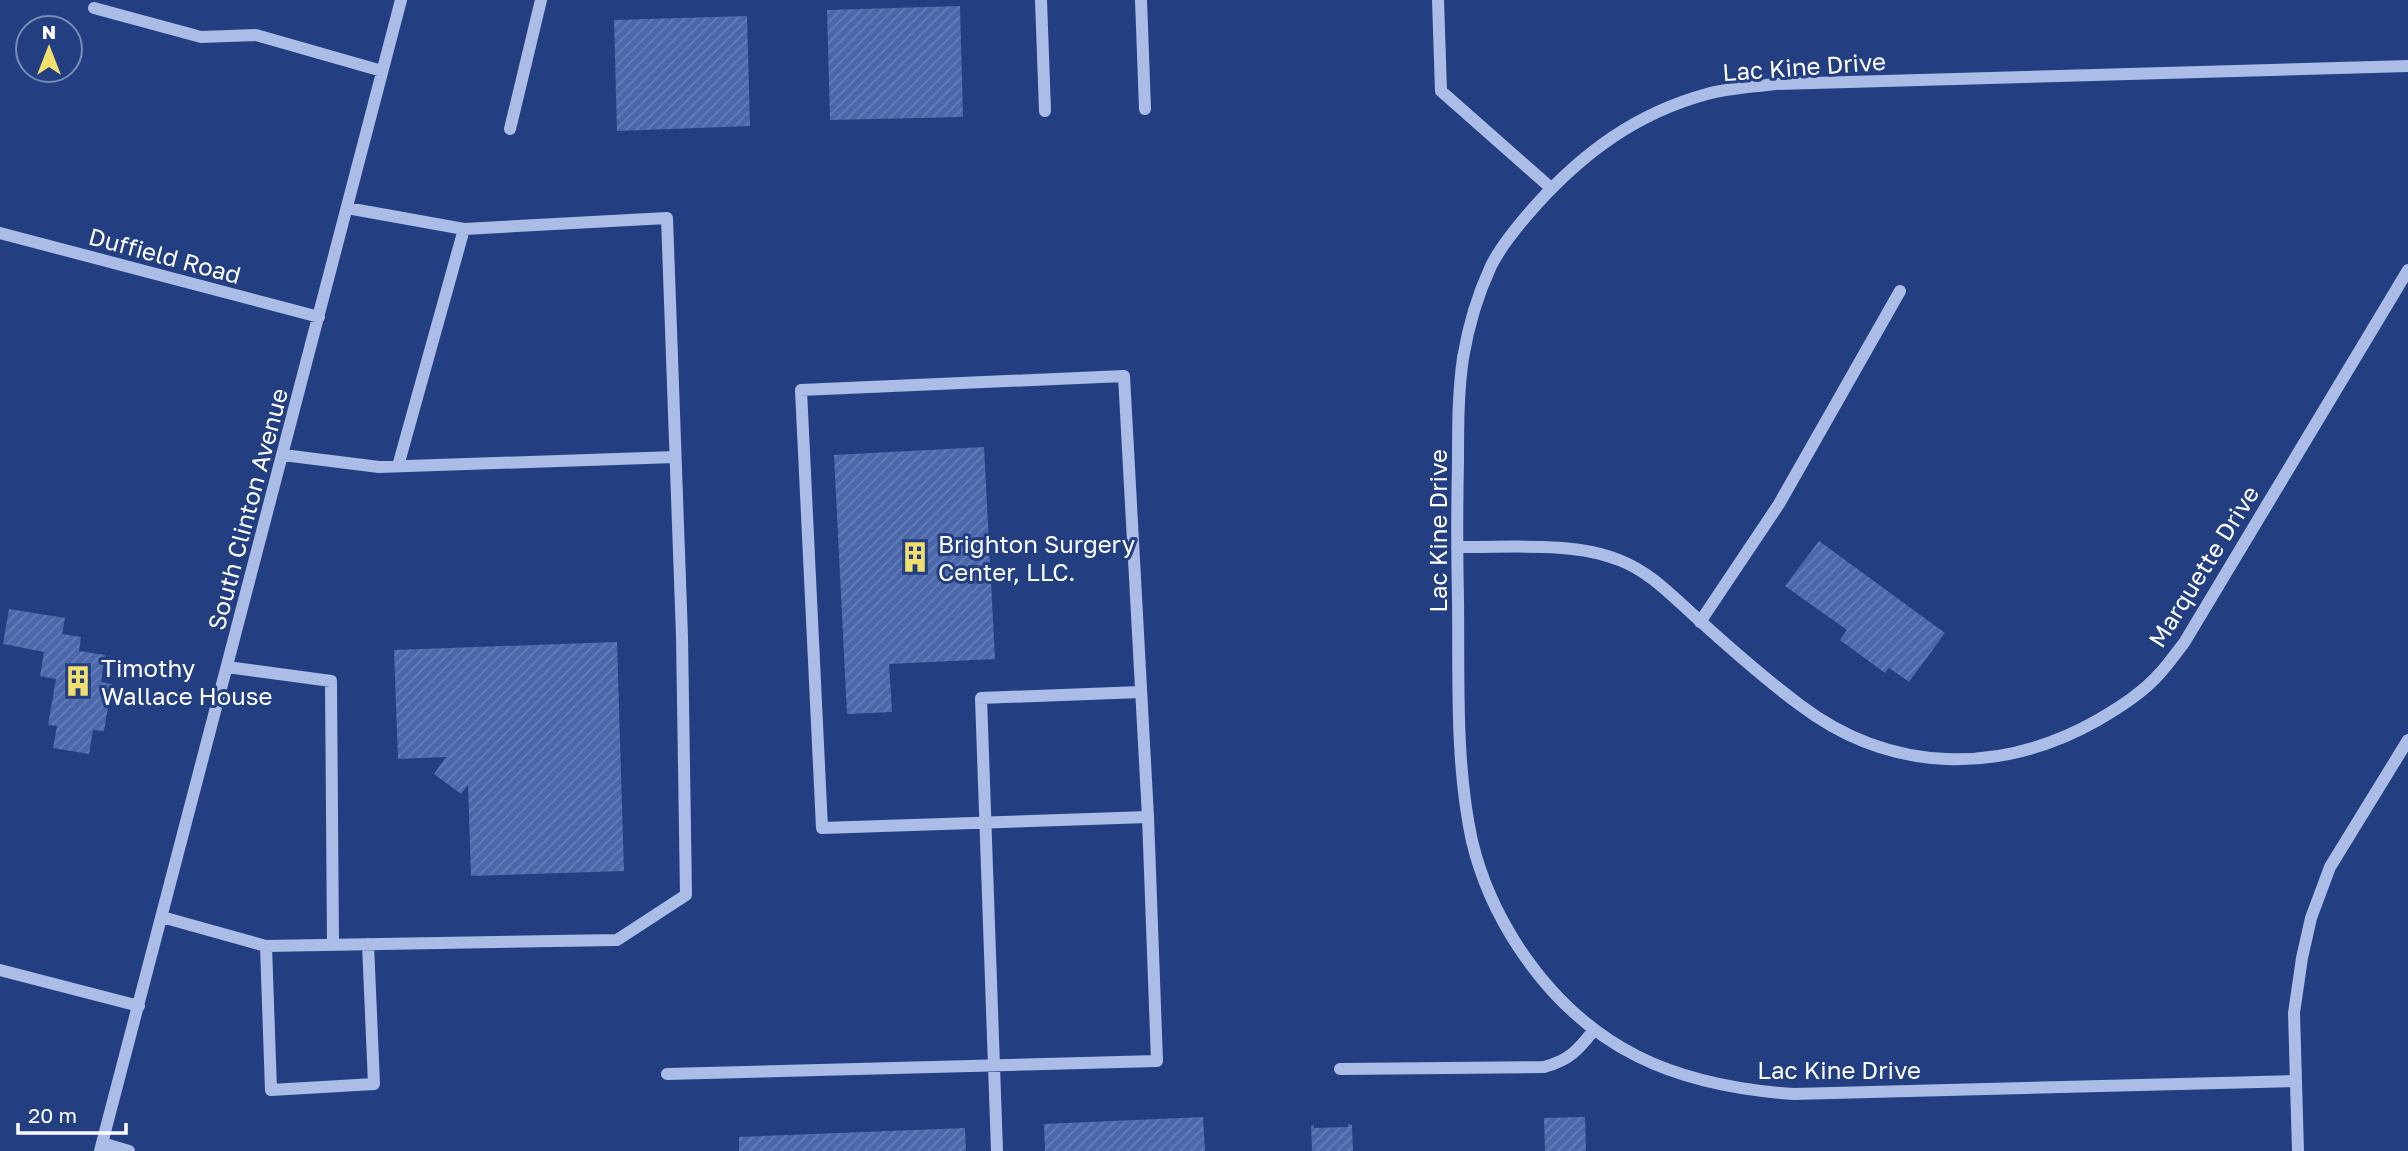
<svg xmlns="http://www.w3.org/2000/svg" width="2408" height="1151" font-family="'Golos Text',sans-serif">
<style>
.building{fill:url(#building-hatch)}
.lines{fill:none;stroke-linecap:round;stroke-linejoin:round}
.minor{stroke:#abbde7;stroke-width:12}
.labels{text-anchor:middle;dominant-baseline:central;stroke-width:6;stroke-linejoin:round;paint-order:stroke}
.street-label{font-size:24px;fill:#fff;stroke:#233f82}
.poi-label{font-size:24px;fill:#fff;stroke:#233f82;text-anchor:start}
</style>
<defs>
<pattern id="building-hatch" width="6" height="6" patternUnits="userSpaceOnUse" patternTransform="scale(1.75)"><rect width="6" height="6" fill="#4c68ab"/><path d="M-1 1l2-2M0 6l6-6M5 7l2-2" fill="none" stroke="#677fb8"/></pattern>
</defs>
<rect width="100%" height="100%" fill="#233f82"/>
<!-- building -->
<path class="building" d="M960,6l3,111 -133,3 -3,-110z
M747,16l3,110 -133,5 -3,-111z
M984,447l11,212 -106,5 3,48 -45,2 -13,-259z
M1819,541l126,92 -36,49 -20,-14 -4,5 -45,-33 7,-10 -62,-44z
M9,609l56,9 -3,16 19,3 -2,14 26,4 -4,27 11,2 -8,47 -11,-1 -4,24 -36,-6 4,-22 -9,-1 8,-46 -16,-3 4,-24 -41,-8z
M617,642l7,229 -153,5 -3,-91 -7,9 -27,-20 12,-17 -48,2 -4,-109z
M1203,1117l2,34h-160l-1,-27z
M1581,1117h4l1,34h-41l-1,-33z
M1348,1124l4,1 1,26h-41l-1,-25 3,-1v3l34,-1z
M965,1128l1,23h-227v-14z"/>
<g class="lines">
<!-- minor -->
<path class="minor" d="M1041,0l4,111
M1141,0l4,109
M1438,0l3,91 110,97
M94,8l107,29 55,-2 126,36
M510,129l31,-129
M0,233l319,84
M1124,376l24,441 -326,11 -21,-438z
M283,455l96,12 296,-10
M398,466l66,-237
M1457,547c49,1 116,-6 162,13 32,12 55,38 80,60 32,29 66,59 101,85 91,69 201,70 298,15 22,-13 46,-28 63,-48 8,-9 15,-19 23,-29l224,-373
M1700,622l79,-118 121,-213
M227,667l104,14 2,264
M162,917l104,29 351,-6 69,-45 -4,-259 -15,-418 -203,11 -117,-21
M266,946l5,144 103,-6 -6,-140
M0,970l139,36
M1340,1069l204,-2c26,-7 34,-17 50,-37
M667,1074l490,-13 -9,-244
M2295,1081l-501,13c-119,-8 -207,-44 -275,-146 -21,-32 -38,-69 -47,-107 -17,-78 -13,-162 -14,-241 -1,-46 -1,-92 0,-138 0,-35 0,-69 5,-104 5,-30 15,-64 28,-92 11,-22 29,-43 45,-61 48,-53 101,-92 171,-111 22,-6 46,-7 68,-10l633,-18
M102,1143l27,8
M100,1151l301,-1151
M997,1151l-16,-453 160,-6
M2298,1151l-4,-138 8,-55 9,-40 19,-51 78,-127"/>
</g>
<!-- icons -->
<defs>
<symbol id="building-bare" viewBox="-9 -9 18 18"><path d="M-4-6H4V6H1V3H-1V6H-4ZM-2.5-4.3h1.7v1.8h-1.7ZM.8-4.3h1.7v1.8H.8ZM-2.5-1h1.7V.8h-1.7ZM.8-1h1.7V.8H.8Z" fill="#f2e06e" stroke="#233f82" stroke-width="2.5" paint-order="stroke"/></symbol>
</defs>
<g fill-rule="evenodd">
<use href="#building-bare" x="893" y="535" width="44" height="44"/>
<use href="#building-bare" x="56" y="659" width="44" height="44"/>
</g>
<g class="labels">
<!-- street labels -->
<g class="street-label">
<text transform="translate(1804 66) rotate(-4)">Lac Kine Drive</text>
<text transform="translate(165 255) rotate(15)">Duffield Road</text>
<text transform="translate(247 509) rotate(-75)">South Clinton Avenue</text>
<text transform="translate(1437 531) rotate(-90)">Lac Kine Drive</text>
<text transform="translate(2203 566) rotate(-58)">Marquette Drive</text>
<text x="1839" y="1069">Lac Kine Drive</text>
</g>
<!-- poi labels -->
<g class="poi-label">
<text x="938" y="543">Brighton Surgery<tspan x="938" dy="28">Center, LLC.</tspan></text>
<text x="101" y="667">Timothy<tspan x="101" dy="28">Wallace House</tspan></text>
</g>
</g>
<!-- north arrow -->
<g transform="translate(49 49)"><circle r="33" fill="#233f82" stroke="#7b8cb4" stroke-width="2"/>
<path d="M0-5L12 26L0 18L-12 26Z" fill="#f2e06e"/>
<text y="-10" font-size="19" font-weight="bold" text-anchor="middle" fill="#ffffff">N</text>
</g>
<!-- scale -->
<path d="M18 1123v10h108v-10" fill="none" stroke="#ffffff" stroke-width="3.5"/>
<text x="28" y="1123" font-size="21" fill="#ffffff" stroke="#233f82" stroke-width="5" paint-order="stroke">20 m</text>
</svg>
